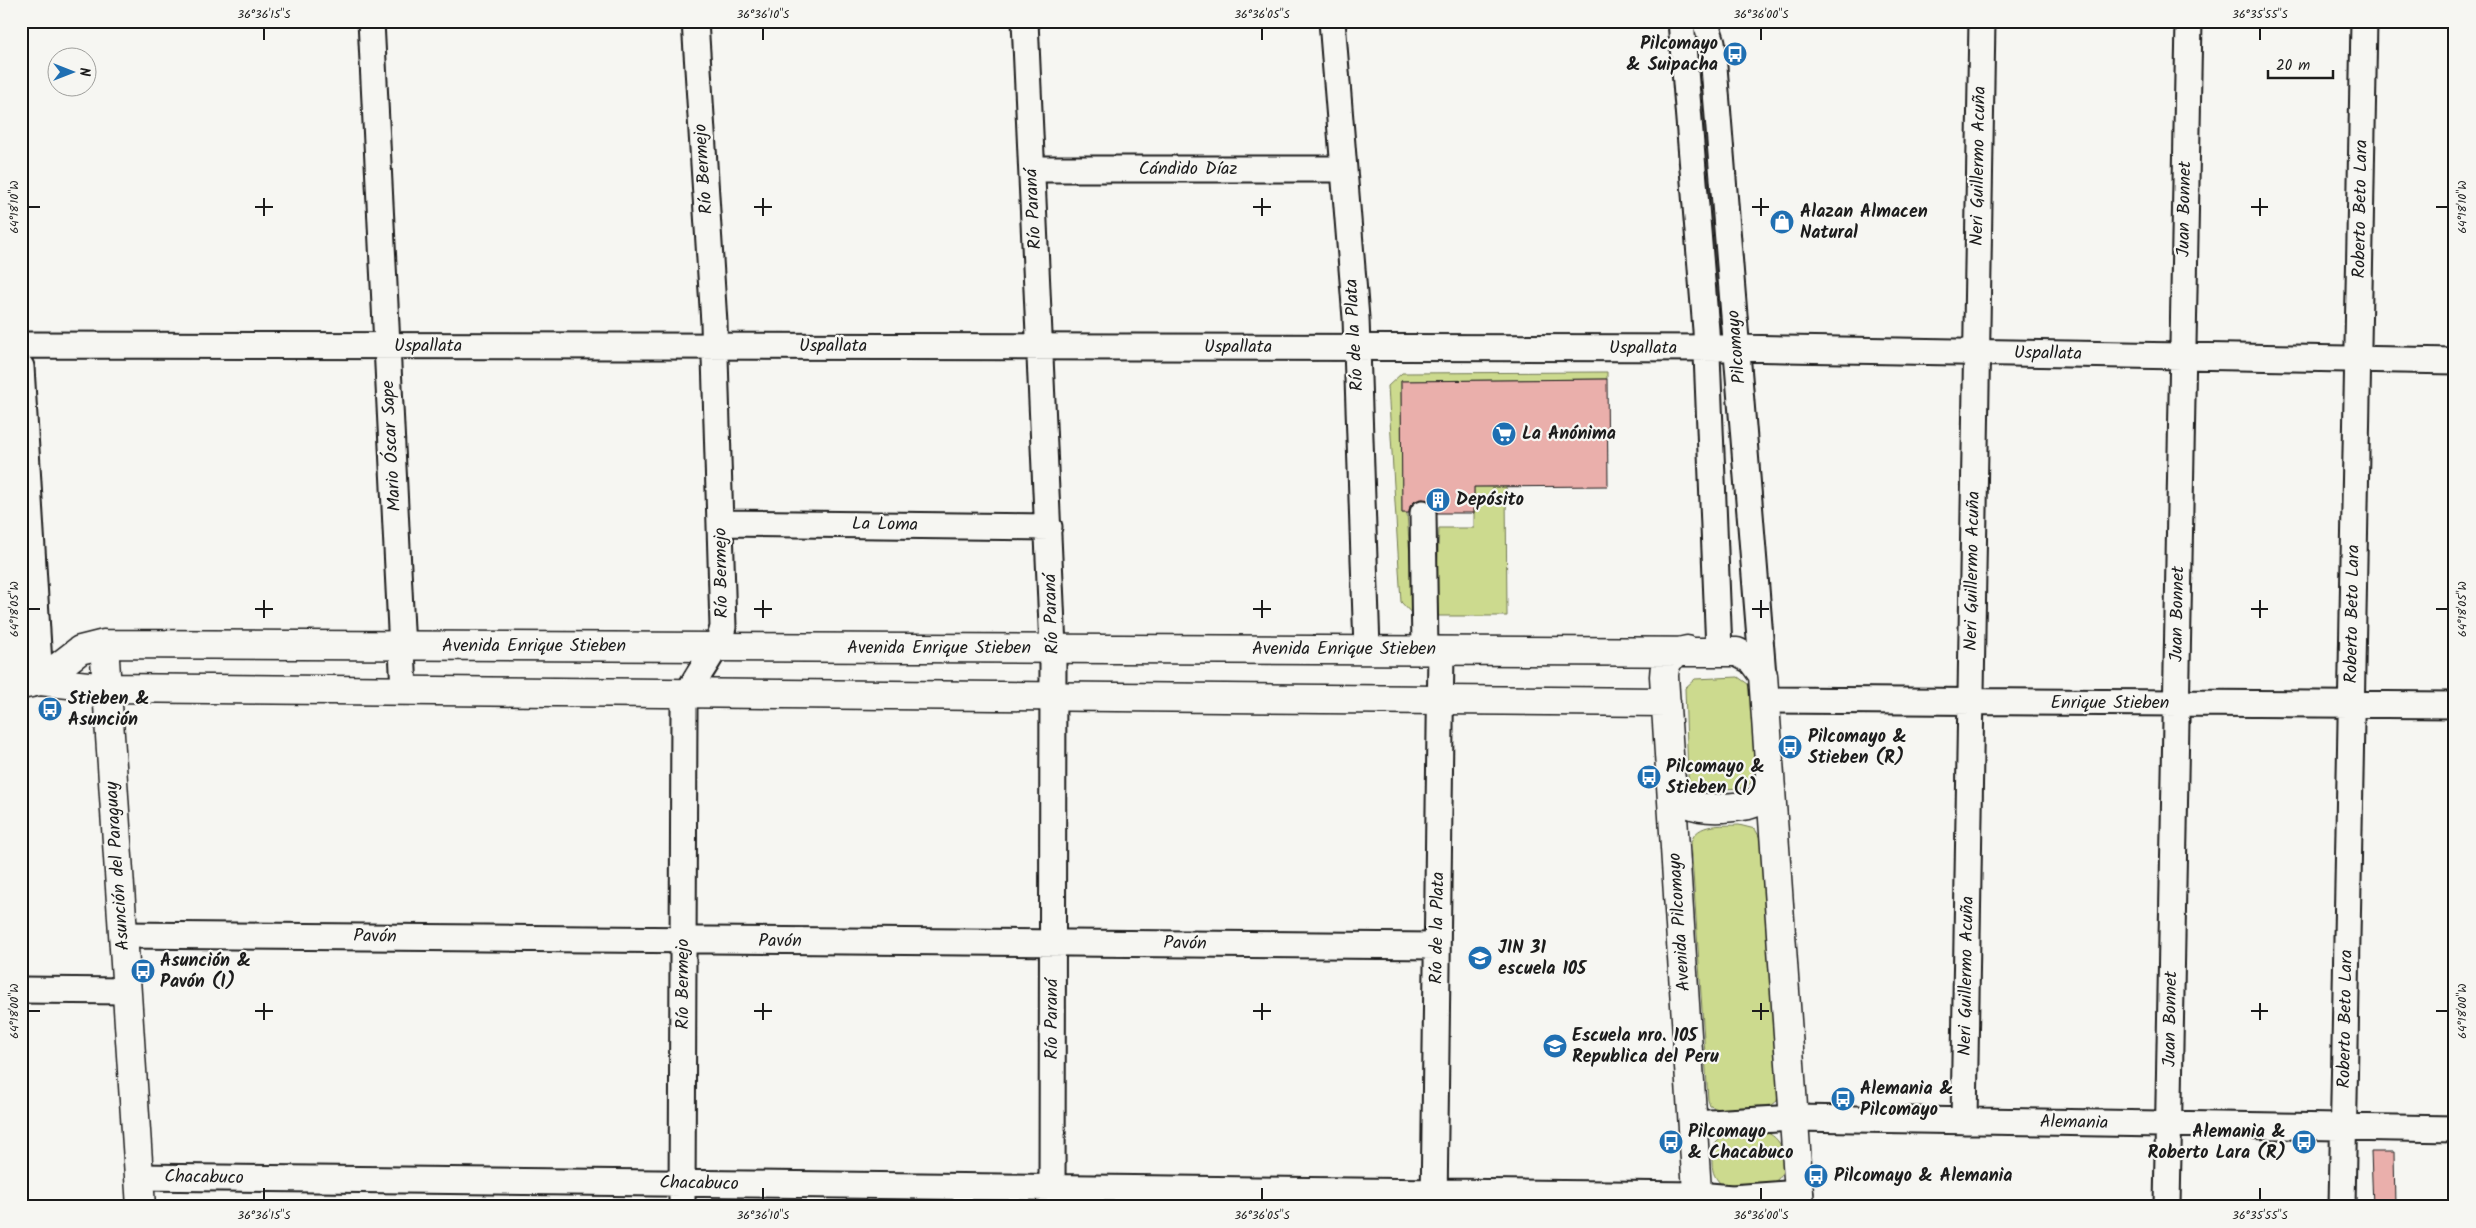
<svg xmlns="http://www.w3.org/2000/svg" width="2476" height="1228" font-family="Kalam,sans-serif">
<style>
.green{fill:#ccda8e;stroke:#747b55}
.building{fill:#eaafab;stroke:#1c1c1c}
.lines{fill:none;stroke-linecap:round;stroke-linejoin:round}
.minor-casing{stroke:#1c1c1c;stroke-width:29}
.major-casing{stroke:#1c1c1c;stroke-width:31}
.minor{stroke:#f6f6f2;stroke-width:25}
.major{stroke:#f6f6f2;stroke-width:28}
.ticks{fill:none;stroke:#1c1c1c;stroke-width:2}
.labels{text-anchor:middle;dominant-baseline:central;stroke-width:4.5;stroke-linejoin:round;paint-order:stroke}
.poi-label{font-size:18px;font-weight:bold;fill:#1c1c1c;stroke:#f6f6f2;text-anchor:start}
.street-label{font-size:18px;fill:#1c1c1c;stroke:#f6f6f2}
.neatline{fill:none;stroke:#1c1c1c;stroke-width:2}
.ticks-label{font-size:12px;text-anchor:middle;fill:#1c1c1c}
</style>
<rect width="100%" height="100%" fill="#f6f6f2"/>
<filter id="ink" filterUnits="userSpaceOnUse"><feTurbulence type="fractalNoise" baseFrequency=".02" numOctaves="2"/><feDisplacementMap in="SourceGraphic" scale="10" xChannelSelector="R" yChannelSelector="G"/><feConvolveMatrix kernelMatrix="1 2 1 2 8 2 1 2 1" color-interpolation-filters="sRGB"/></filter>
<g filter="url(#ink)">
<!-- green -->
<path class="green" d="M1607,372v7l-206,2 1,132h5l7,103 -13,-14 -13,-216 14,-13z
M1474,487h32l1,129h-72l4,-88h35z
M1738,677l10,7 2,8 5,80 -1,8 -9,8 -48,2 -7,-6 -2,-8 -3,-88 10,-9z
M1739,825l16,4 5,9 18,257 -1,6 -5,4 -53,4 -9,-3 -2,-6 -17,-258c6,-20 31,-16 48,-17z
M1763,1132c19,2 29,32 15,47 -8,8 -46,9 -57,5 -8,-8 -9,-14 -9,-25 -2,-29 30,-25 51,-27z"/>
<!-- building -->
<path class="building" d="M1607,379l1,107 -134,1v26h-37l-2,-8 -12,-6 -8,2 -5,5 -1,7h-7l-1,-132z
M2371,1152h23l1,55h-22z"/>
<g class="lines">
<defs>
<path id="minor" d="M371,21l33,669
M1025,21l28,627 -1,559
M1332,21l24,297 11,331
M1681,21l25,309 13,320
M1705,21l7,21 51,633
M1032,169h311
M21,345l1716,3 718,13
M21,367l19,314
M1423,513l2,136
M721,523l328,4
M1765,700l690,5
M123,935l1314,11
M21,990l106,1
M1964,1121l18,-1100
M1693,1124l101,-6 661,11
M139,1177l1559,18 34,3 68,-5
M682,1207l2,-500c6,-29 33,-51 39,-80l-9,-304 -19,-302
M1434,1207l7,-557
M2167,1207l22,-1186
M2342,1207l22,-1186"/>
<path id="major" d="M104,644l37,563
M1687,650c-14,2 -23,11 -23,26l34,531
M40,681l40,-31 24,-6 1633,8 15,8 11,15 37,532
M21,685l19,-4 67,7 1559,14
M1671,778c6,28 27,31 51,30 27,-2 46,-2 48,-34"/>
</defs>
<!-- minor casing -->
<use href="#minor" class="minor-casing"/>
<!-- major casing -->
<use href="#major" class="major-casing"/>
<!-- minor -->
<use href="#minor" class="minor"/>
<!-- major -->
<use href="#major" class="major"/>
</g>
</g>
<!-- ticks -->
<path class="ticks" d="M264,28v12M763,28v12M1262,28v12M1761,28v12M2260,28v12M264,198v18M763,198v18M1262,198v18M1761,198v18M2260,198v18M28,207h12M255,207h18M754,207h18M1253,207h18M1752,207h17M2251,207h17M2436,207h12M264,600v18M763,600v18M1262,600v18M1761,600v18M2260,600v18M28,609h12M255,609h18M754,609h18M1253,609h18M1752,609h17M2251,609h17M2436,609h12M264,1003v17M763,1003v17M1262,1003v17M1761,1003v17M2260,1003v17M28,1011h12M255,1011h18M754,1011h18M1253,1011h18M1752,1011h17M2251,1011h17M2436,1011h12M264,1188v12M763,1188v12M1262,1188v12M1761,1188v12M2260,1188v12"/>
<!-- icons -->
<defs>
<symbol id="bus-disc" viewBox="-11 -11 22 22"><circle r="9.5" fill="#1f6fb2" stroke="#f6f6f2"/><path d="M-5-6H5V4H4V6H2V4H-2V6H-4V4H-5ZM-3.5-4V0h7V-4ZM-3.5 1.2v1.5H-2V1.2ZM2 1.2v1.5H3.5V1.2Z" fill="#fff"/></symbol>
<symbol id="shop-disc" viewBox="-11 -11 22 22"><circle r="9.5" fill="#1f6fb2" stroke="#f6f6f2"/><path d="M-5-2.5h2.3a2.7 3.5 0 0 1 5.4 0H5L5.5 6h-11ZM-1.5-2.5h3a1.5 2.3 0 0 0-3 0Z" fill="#fff"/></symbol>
<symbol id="supermarket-disc" viewBox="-11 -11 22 22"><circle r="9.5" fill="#1f6fb2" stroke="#f6f6f2"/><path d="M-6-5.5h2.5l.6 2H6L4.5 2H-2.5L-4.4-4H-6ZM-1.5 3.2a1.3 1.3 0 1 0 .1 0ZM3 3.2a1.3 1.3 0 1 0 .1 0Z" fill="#fff"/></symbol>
<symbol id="building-disc" viewBox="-11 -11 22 22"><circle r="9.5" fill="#1f6fb2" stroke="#f6f6f2"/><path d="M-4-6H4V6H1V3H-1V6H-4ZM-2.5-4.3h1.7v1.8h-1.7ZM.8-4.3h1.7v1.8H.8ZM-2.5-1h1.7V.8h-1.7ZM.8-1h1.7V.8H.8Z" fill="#fff"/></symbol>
<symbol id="school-disc" viewBox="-11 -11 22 22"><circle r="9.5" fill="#1f6fb2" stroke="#f6f6f2"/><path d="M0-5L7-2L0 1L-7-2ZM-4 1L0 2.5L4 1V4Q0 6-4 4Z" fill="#fff"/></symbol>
</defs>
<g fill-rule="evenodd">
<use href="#bus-disc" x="1721" y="40" width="28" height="28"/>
<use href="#shop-disc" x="1768" y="208" width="28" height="28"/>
<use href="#supermarket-disc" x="1490" y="420" width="28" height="28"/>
<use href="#building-disc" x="1424" y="486" width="28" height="28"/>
<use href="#bus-disc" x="36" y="695" width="28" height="28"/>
<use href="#bus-disc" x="1776" y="733" width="28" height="28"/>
<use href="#bus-disc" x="1635" y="763" width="28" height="28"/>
<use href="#school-disc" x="1466" y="944" width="28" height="28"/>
<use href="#bus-disc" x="129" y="957" width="28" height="28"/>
<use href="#school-disc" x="1541" y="1032" width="28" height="28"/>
<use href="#bus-disc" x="1829" y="1085" width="28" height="28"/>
<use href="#bus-disc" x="1657" y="1128" width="28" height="28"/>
<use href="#bus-disc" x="2290" y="1128" width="28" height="28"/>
<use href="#bus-disc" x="1802" y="1162" width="28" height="28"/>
</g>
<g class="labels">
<!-- poi labels -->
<g class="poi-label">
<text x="1718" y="44" text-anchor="end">Pilcomayo<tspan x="1718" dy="21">&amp; Suipacha</tspan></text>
<text x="1800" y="212">Alazan Almacen<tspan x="1800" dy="21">Natural</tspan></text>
<text x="1522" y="434">La Anónima</text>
<text x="1456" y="500">Depósito</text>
<text x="68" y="699">Stieben &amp;<tspan x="68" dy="21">Asunción</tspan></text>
<text x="1808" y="737">Pilcomayo &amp;<tspan x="1808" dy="21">Stieben (R)</tspan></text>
<text x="1666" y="767">Pilcomayo &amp;<tspan x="1666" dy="21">Stieben (I)</tspan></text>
<text x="1498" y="948">JIN 31<tspan x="1498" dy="21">escuela 105</tspan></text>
<text x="160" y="961">Asunción &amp;<tspan x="160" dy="21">Pavón (I)</tspan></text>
<text x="1572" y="1036">Escuela nro. 105<tspan x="1572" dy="21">Republica del Peru</tspan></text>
<text x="1860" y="1089">Alemania &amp;<tspan x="1860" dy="21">Pilcomayo</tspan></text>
<text x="1688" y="1132">Pilcomayo<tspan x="1688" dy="21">&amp; Chacabuco</tspan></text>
<text x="2286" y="1132" text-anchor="end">Alemania &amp;<tspan x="2286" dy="21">Roberto Lara (R)</tspan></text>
<text x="1834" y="1176">Pilcomayo &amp; Alemania</text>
</g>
<!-- street labels -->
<g class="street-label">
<text transform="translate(1979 166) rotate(-89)">Neri Guillermo Acuña</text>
<text transform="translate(704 169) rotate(-94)">Río Bermejo</text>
<text x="1188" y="169">Cándido Díaz</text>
<text transform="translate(1034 209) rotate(-93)">Río Paraná</text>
<text transform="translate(2185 209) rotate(-89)">Juan Bonnet</text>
<text transform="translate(2361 209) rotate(-89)">Roberto Beto Lara</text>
<text transform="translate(1355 335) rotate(-93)">Río de la Plata</text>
<text x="428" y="346">Uspallata</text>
<text x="833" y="346">Uspallata</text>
<text x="1238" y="347">Uspallata</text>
<text transform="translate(1737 347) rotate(-95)">Pilcomayo</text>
<text x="1643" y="348">Uspallata</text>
<text transform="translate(2048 354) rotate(1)">Uspallata</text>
<text transform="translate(392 446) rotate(-93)">Mario Óscar Sape</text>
<text transform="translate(885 525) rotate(1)">La Loma</text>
<text transform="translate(1973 571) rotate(-89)">Neri Guillermo Acuña</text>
<text transform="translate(722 573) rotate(-91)">Río Bermejo</text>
<text transform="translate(1052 614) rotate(-92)">Río Paraná</text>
<text transform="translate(2178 614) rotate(-89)">Juan Bonnet</text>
<text transform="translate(2353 614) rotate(-89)">Roberto Beto Lara</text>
<text x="534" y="646">Avenida Enrique Stieben</text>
<text x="939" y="648">Avenida Enrique Stieben</text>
<text x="1344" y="649">Avenida Enrique Stieben</text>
<text x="2110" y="703">Enrique Stieben</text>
<text transform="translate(118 866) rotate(-94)">Asunción del Paraguay</text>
<text transform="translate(1680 922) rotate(-94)">Avenida Pilcomayo</text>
<text transform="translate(1438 928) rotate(-89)">Río de la Plata</text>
<text transform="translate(375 937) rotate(1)">Pavón</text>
<text x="780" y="941">Pavón</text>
<text transform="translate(1185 944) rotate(1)">Pavón</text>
<text transform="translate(1967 976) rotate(-89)">Neri Guillermo Acuña</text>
<text transform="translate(683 984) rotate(-90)">Río Bermejo</text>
<text transform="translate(1052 1019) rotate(-90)">Río Paraná</text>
<text transform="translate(2171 1019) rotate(-89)">Juan Bonnet</text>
<text transform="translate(2346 1019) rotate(-89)">Roberto Beto Lara</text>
<text transform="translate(2074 1123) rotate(1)">Alemania</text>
<text transform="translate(204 1178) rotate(1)">Chacabuco</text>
<text transform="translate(699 1184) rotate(1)">Chacabuco</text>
</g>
</g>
<!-- margin -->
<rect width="2476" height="1228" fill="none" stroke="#f6f6f2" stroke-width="55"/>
<!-- north arrow -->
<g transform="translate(72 72) rotate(90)"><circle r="24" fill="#f6f6f2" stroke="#9f9f9c"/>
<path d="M0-4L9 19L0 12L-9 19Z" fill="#1f6fb2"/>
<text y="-8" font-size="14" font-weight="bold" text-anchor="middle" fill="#1c1c1c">N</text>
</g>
<!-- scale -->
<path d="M2268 70v8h65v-8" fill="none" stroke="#1c1c1c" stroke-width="2.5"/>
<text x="2276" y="70" font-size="15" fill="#1c1c1c" stroke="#f6f6f2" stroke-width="4" paint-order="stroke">20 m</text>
<rect x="28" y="28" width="2420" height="1172" class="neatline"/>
<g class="ticks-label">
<text x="264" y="18">36°36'15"S</text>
<text x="763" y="18">36°36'10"S</text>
<text x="1262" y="18">36°36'05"S</text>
<text x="1761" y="18">36°36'00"S</text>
<text x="2260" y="18">36°35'55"S</text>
<text transform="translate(2462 207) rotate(-90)" y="4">64°18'10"W</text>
<text transform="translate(14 207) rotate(-90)" y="4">64°18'10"W</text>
<text transform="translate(2462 609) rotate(-90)" y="4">64°18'05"W</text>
<text transform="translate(14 609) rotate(-90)" y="4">64°18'05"W</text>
<text transform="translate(14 1011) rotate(-90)" y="4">64°18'00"W</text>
<text transform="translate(2462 1011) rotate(-90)" y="4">64°18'00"W</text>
<text x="264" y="1219">36°36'15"S</text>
<text x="763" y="1219">36°36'10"S</text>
<text x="1262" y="1219">36°36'05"S</text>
<text x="1761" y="1219">36°36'00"S</text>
<text x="2260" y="1219">36°35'55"S</text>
</g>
</svg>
